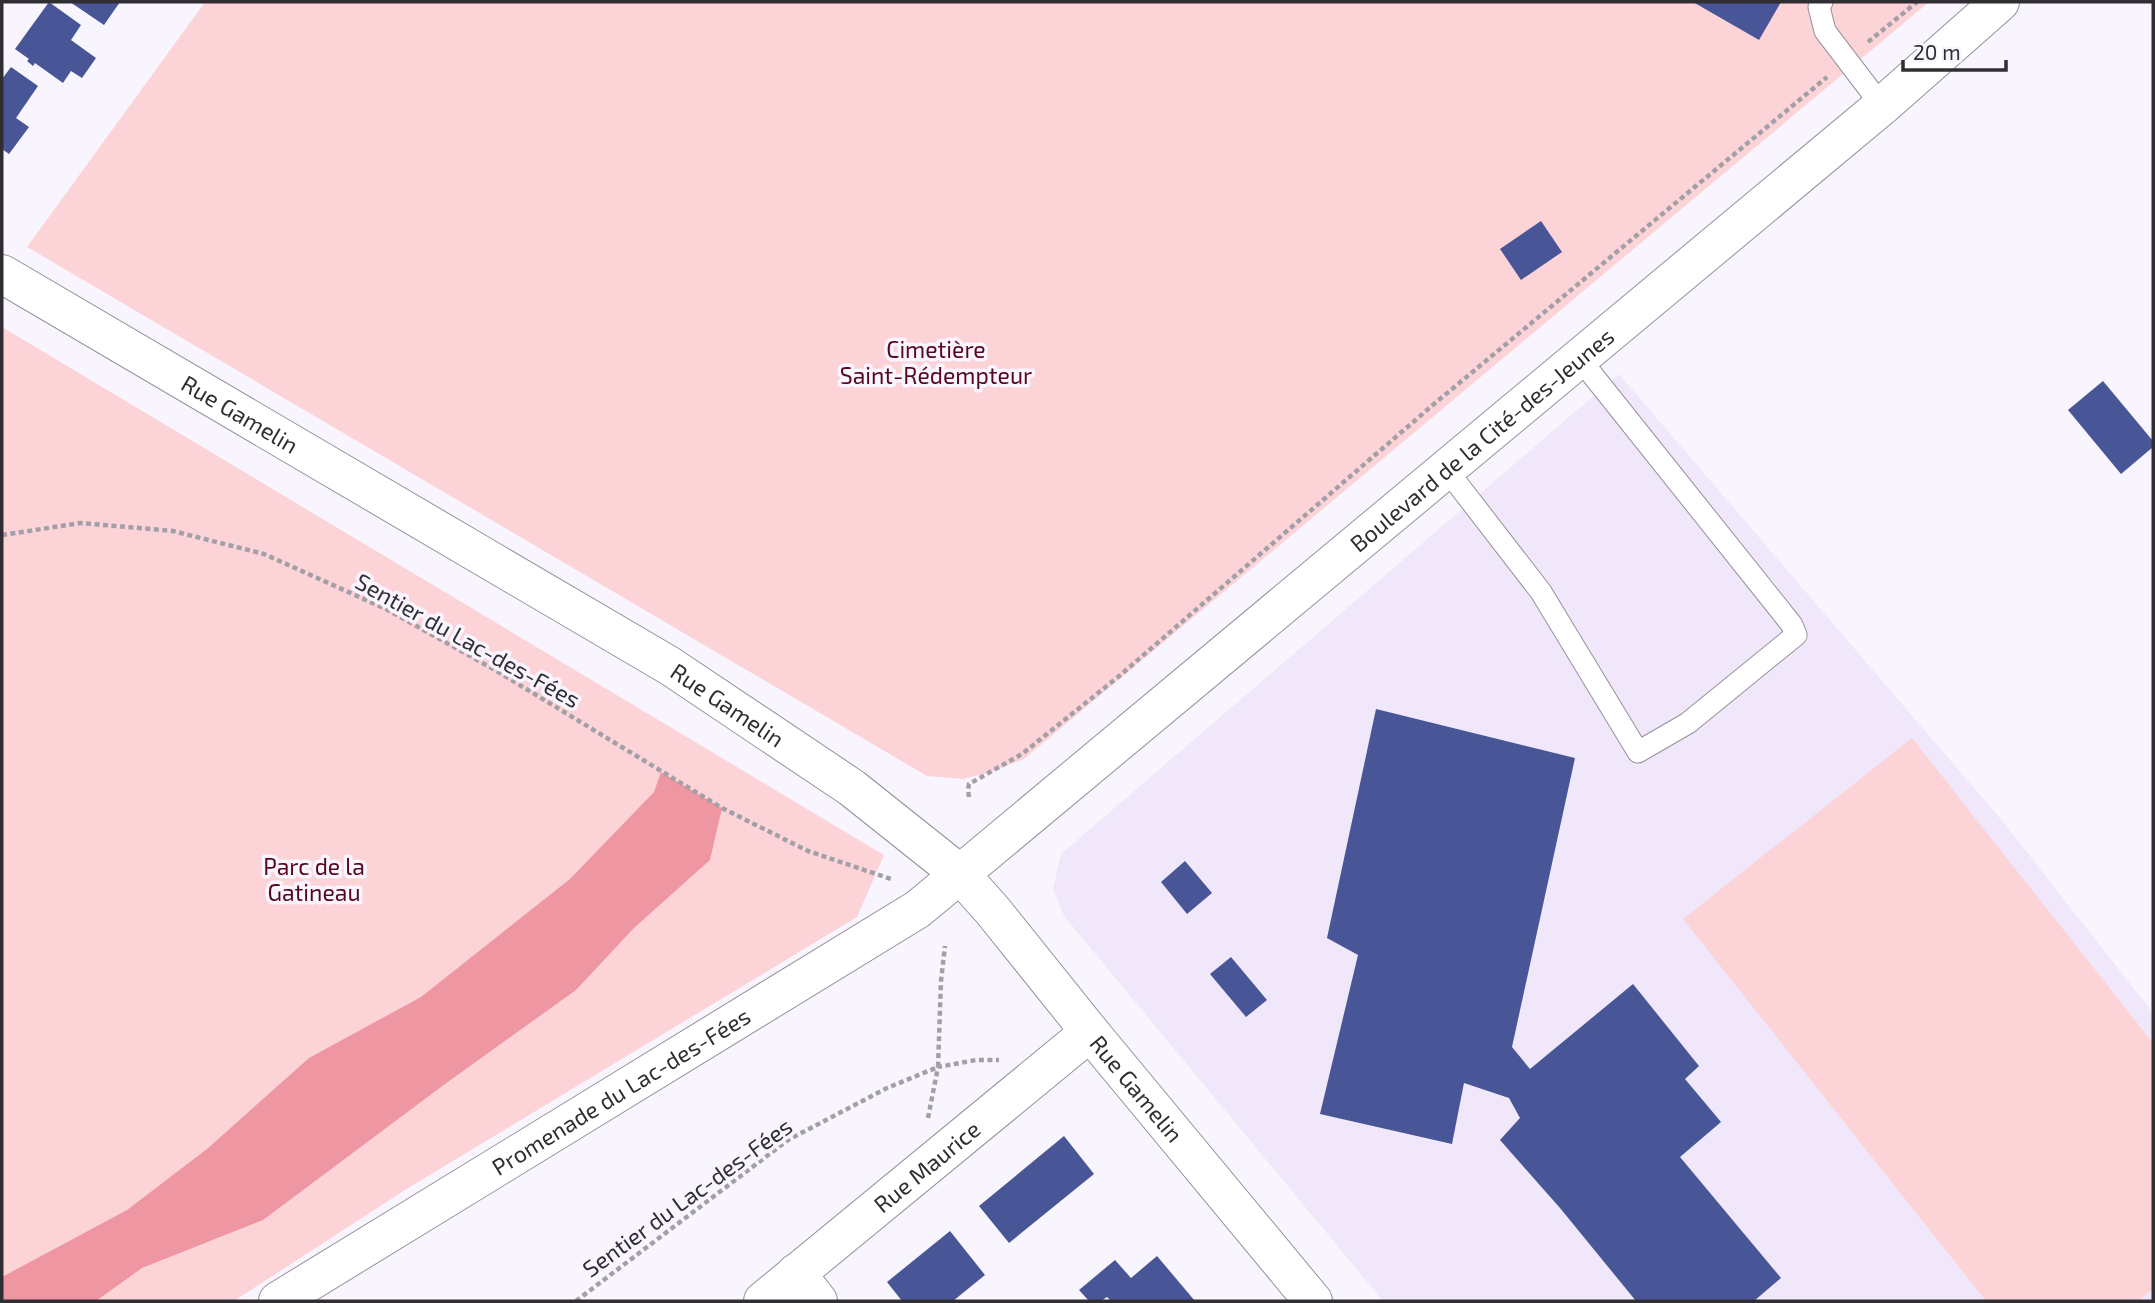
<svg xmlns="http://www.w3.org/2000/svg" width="2155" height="1303" font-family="'Exo 2',sans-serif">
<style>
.built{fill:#f0e7fa}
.green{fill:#fcd4d8}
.forest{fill:#ee96a1}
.building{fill:#485697}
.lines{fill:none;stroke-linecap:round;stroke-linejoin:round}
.service-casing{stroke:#95909c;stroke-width:23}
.minor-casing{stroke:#95909c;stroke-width:40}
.tertiary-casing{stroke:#95909c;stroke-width:40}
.path{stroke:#a29fa6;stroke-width:4.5;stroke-dasharray:5 3.5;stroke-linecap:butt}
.service{stroke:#fff;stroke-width:21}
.minor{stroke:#fff;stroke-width:38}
.tertiary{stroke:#fff;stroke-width:38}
.labels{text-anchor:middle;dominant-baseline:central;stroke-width:7;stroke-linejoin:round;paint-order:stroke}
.park-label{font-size:23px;fill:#56071e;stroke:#f9f5ff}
.street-label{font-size:23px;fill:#302e32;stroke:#f9f5ff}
</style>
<rect width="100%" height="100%" fill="#f9f5ff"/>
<!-- built -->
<path class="built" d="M1619,374l385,449 149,190v288h-770l-319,-385 -11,-27 8,-35z"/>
<!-- green -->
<path class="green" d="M205,2h1724l-905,757 -33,13 -28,7 -36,-3 -900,-529z
M2,327l882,528 -27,62 -452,273 -171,111h-232z
M1912,738l241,305v246l-15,12h-152l-303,-382z"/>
<!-- forest -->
<path class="forest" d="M661,772l61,36 -12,52 -76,68 -58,62 -131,94 -182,136 -121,48 -46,33h-94v-24l125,-67 80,-61 102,-91 112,-61 149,-118 84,-87z"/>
<!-- building -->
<path class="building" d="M49,2l32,23 -10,15 25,18 -14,20 -11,-7 -8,12 -28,-20 -2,3 -6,-5 2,-2 -14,-10z
M70,2h50l-16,23z
M1693,2h88l-22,38z
M11,67l27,19 -22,32 13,9 -20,27 -7,-5v-70z
M1541,221l21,31 -41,28 -21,-31z
M2103,381l50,60v6l-32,27 -53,-64z
M1376,709l199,49 -63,289 18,22 103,-85 66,82 -14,13 36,43 -41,35 101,121 -27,23h-118l-76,-93 -60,-68 20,-22 -11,-20 -45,-15 -12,61 -132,-30 38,-159 -31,-17z
M1185,861l27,32 -25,21 -26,-32z
M1231,957l36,43 -21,17 -36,-43z
M1064,1136l30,38 -85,69 -30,-37z
M950,1231l35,44 -32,26h-51l-15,-19z
M1157,1256l38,45h-84l-4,-4 -6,4h-12l-10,-11 36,-30 16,18z"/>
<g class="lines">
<defs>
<path id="service" d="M1822,2l-3,5 6,24 57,75
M1446,469l95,123 97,160 50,-29 108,-88 -4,-10 -213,-267"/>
<g id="minor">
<path id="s1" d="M2,274l668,392 182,122 108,86"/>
<path d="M796,1273l22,28"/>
<path id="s2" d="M763,1301l327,-269"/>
</g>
<g id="tertiary">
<path id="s3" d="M960,874l33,37 97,121 223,269"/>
<path id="s4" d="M278,1301l640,-392 964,-803 118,-104"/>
</g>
</defs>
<!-- service casing -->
<use href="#service" class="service-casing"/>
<!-- minor casing -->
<use href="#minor" class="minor-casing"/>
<!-- tertiary casing -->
<use href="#tertiary" class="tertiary-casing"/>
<!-- path -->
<path class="path" d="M1868,42l49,-40
M2,535l79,-12 92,8 91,23 122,55 109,61 227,138 86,43 83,28
M969,797l-1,-7 1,-6 53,-30 96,-77 316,-273 393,-327
M928,1118l10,-51 38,-7h23
M576,1301l212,-161 99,-52 51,-21 3,-86 4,-35"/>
<!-- service -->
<use href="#service" class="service"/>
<!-- minor -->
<use href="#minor" class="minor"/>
<!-- tertiary -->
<use href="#tertiary" class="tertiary"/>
</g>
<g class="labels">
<!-- park labels -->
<g class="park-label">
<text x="936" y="349">Cimetière<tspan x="936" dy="26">Saint-Rédempteur</tspan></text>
<text x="314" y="866">Parc de la<tspan x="314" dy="26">Gatineau</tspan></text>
</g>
<!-- street labels -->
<g class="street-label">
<text stroke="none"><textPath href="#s1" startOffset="276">Rue Gamelin</textPath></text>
<text stroke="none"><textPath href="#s4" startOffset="1484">Boulevard de la Cité-des-Jeunes</textPath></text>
<text transform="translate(468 640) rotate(29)">Sentier du Lac-des-Fées</text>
<text stroke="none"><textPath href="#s1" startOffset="844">Rue Gamelin</textPath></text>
<text stroke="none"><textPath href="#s3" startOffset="278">Rue Gamelin</textPath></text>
<text stroke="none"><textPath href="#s4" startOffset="402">Promenade du Lac-des-Fées</textPath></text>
<text stroke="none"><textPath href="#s2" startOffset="212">Rue Maurice</textPath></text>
<text transform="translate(687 1197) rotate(-36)">Sentier du Lac-des-Fées</text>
</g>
</g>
<!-- border -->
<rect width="2155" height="1303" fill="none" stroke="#302e32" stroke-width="7"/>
<!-- scale -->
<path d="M1903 60v10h103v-10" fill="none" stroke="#302e32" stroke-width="3.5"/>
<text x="1913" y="60" font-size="21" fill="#302e32" stroke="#f9f5ff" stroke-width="5" paint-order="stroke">20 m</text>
</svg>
